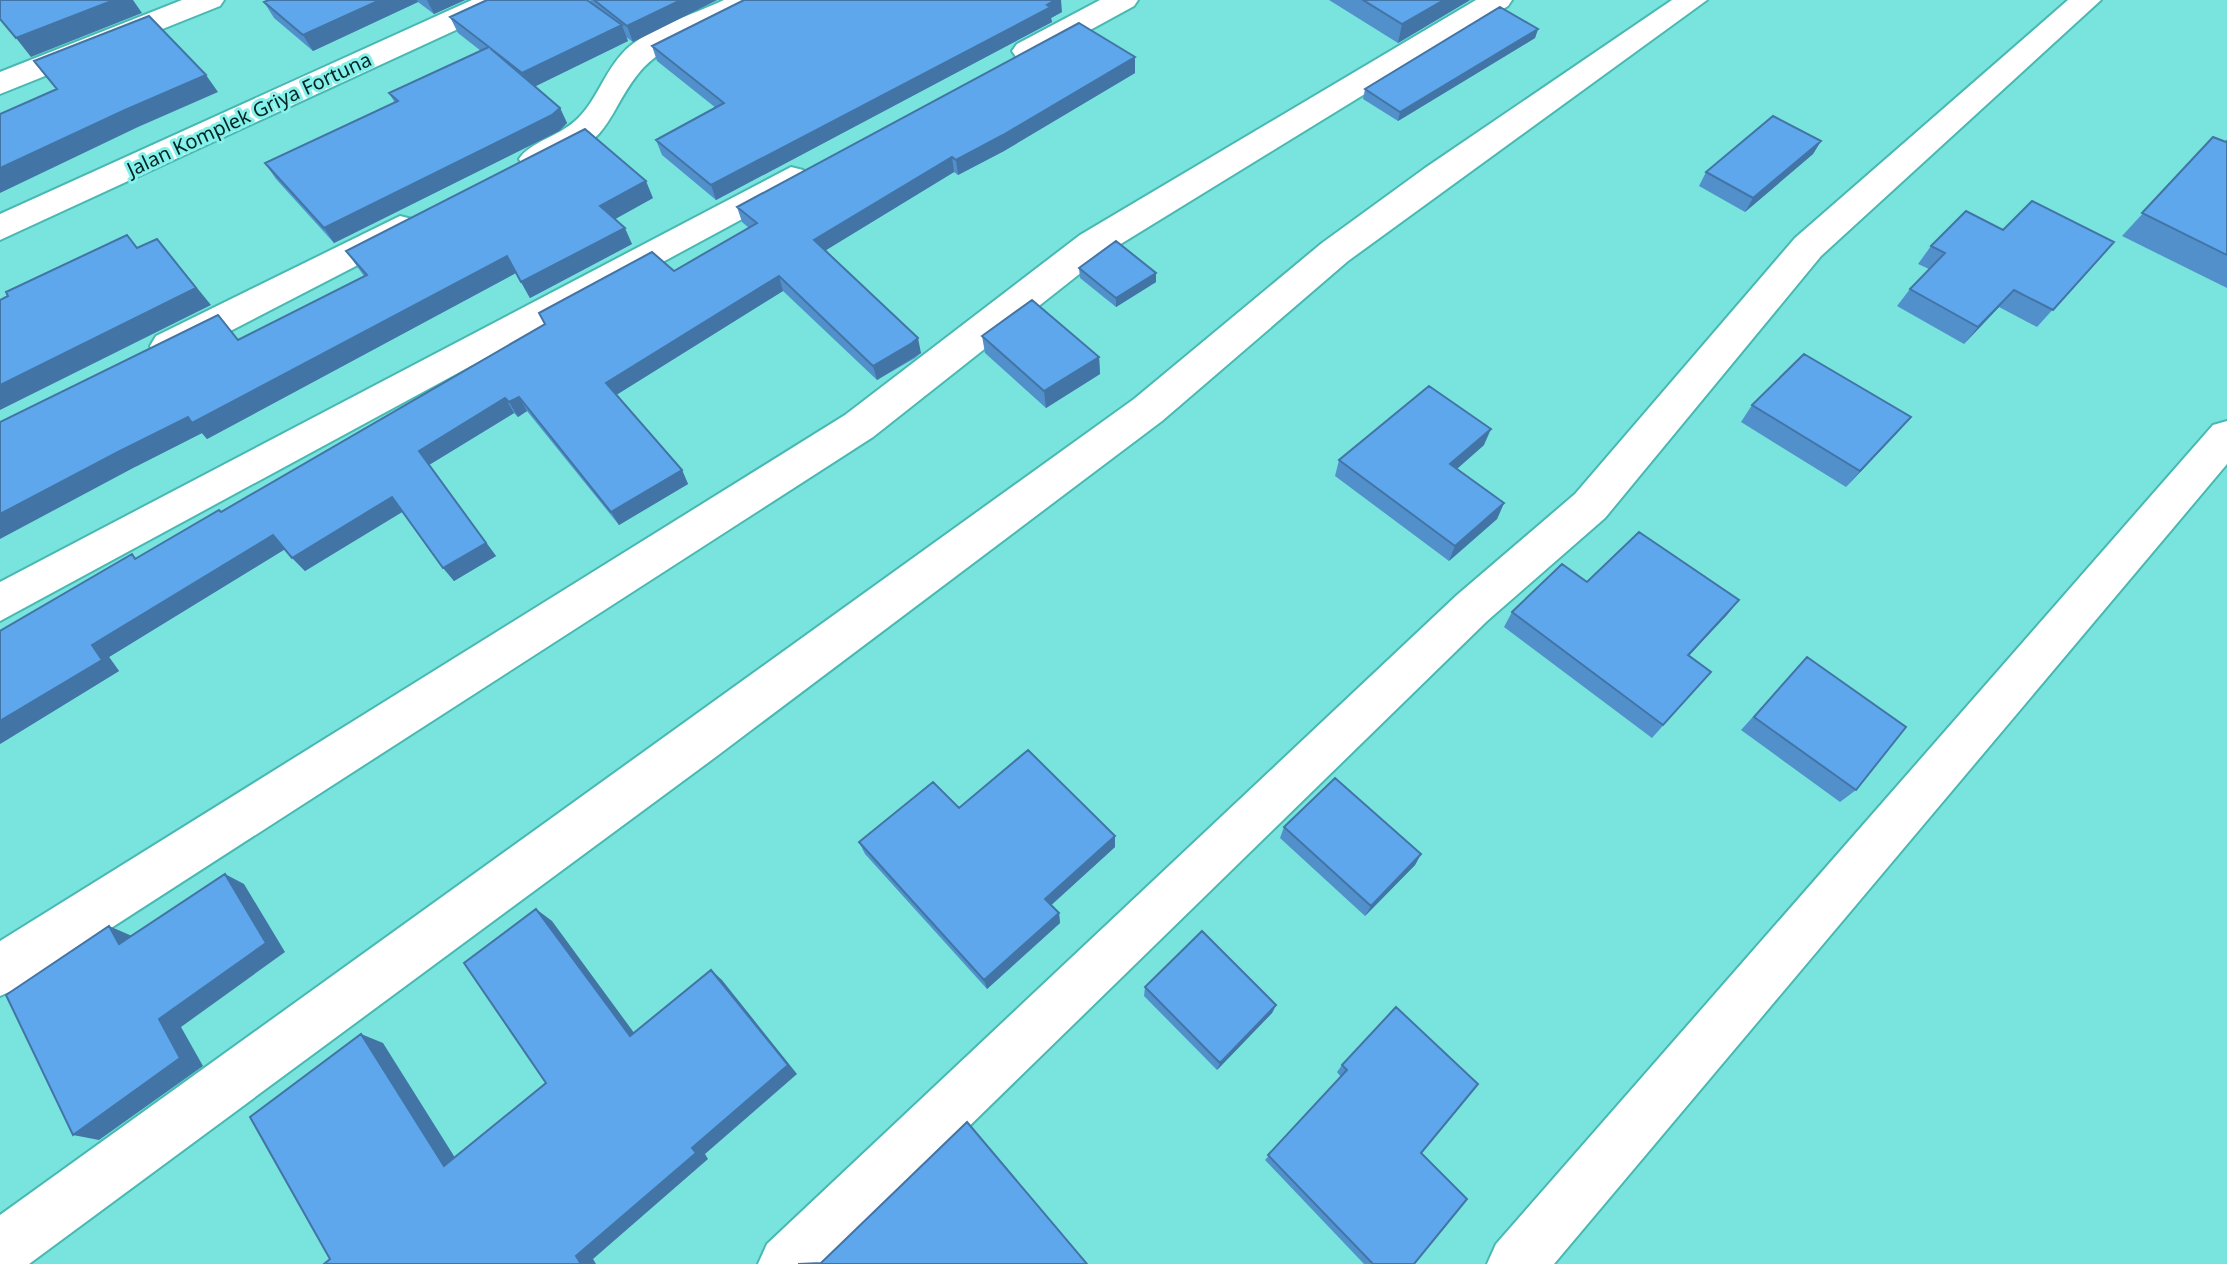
<svg xmlns="http://www.w3.org/2000/svg" width="2227" height="1264" font-family="'Noto Sans',sans-serif">
<style>
.lines{fill:none;stroke-linecap:round;stroke-linejoin:round}
.minor-casing{stroke:#48b8b2;stroke-width:4}
.minor{fill:#fff;fill-rule:evenodd}
.wall{fill:#5290cc}
.shaded-wall{fill:#4275a6}
.building{fill:#5fa7ed;stroke:#4275a6;stroke-width:2}
.labels{text-anchor:middle;dominant-baseline:central;stroke-width:6;stroke-linejoin:round;paint-order:stroke}
.far-street-label{font-size:20px;fill:#012523;stroke:#85f1ea}
</style>
<rect width="100%" height="100%" fill="#78e4dd"/>
<g class="lines">
<defs>
<path id="minor" d="M182,0h42l-4,6 -220,88v-22z
M472,0h40l-4,6 -508,234v-26z
M724,0h40l-4,6c-33,16 -91,35 -116,61 -33,36 -28,66 -79,92 -15,7 -25,12 -41,8l-5,-8c11,-17 40,-23 56,-38 20,-17 28,-46 46,-66 23,-27 72,-40 103,-55z
M1100,0h38l-4,6 -95,52 -11,3 -11,-3 -5,-7 5,-7z
M1476,0h36l-4,6 -402,247 -233,184 -855,551 -18,8v-55l845,-526 235,-180z
M1672,0h35l-359,261 -186,160 -445,335 -688,508h-29v-49l1134,-816 188,-156 103,-75z
M2068,0h33l-280,256 -216,262 -118,103 -659,643h-70l9,-20 690,-649 118,-101 220,-256z
M791,167l12,3 5,8 -5,8 -803,435v-39z
M400,216l12,3 6,9 -6,9 -230,119 -13,4 -13,-4 -6,-10 6,-10z
M2227,421v43l-673,800h-67l9,-20 717,-819z"/>
</defs>
<!-- minor casing -->
<use href="#minor" class="minor-casing"/>
<!-- minor -->
<use href="#minor" class="minor"/>
</g>
<!-- wall -->
<path class="wall" d="M269,0h196l-31,14 -16,-12 -105,49 -39,-33 -10,-16z
M590,0h127l-84,42 -7,-5 2,4 -93,45 25,22 7,15 -8,8 -225,112 -58,-64 -11,-16 130,-60 -6,-10 92,-42 -23,-18 -8,-16 141,-15z
M1329,0h141l-72,43z
M1062,12l-11,6 1,4 -336,178 -54,-45 -6,-15 60,-32 -59,-47 -5,-15z
M1538,29l-3,9 -137,83 -35,-22 2,-10z
M1135,57v16l-131,78 -46,24 -4,-3 -128,78 95,103 -6,5 -38,22 -94,-89 -167,104 66,75 6,14 -69,41 -92,-114 -9,6 -4,-4 -85,52 67,91 -42,25 -52,-70 -97,60 -20,-22 -176,108 10,14 -119,73 132,-190 4,4 538,-287 75,-43 -7,-6 -5,-15z
M2213,137l13,5 1,-1v147l-105,-52z
M1821,141l-8,13 -68,58 -46,-26 7,-14z
M653,198l-38,21 17,25 -102,54 -14,-25 -309,166 -5,-6 -67,34 104,-127 125,-64 -18,-25z
M2003,230l111,12 -77,85 -38,-20 -35,37 -67,-38 13,-17 19,-20 -11,-5 13,-18z
M1079,268l77,5v9l-40,25 -36,-29z
M982,336l117,21 1,17 -54,34 -61,-55z
M1752,405l145,28 -51,54 -105,-65z
M1484,445l-27,24 47,34 -7,16 -48,42 -114,-85 4,-16z
M1587,582l152,18 -50,56 22,16 -59,66 -148,-111 8,-15z
M1807,657l49,133 -16,12 -99,-72z
M959,808l156,39 -64,58 8,8 1,10 -73,66 -122,-135 -6,-12z
M1284,827l137,27 -6,11 -50,51 -85,-78z
M1145,987l131,18 -4,8 -55,57 -73,-74z
M1342,1065l79,88 -7,111h-50l-99,-104 76,-83 -4,-5z"/>
<!-- shaded-wall -->
<path class="shaded-wall" d="M114,0h19l9,13 -111,44 -15,-19z
M380,0h37l1,2 -105,49 -10,-16z
M427,0h38l-31,14z
M681,0h36l-84,42 -6,-16z
M1049,0h12l1,12 -11,6 1,4 -336,178 -5,-15 336,-180z
M1444,0h26l-72,43 4,-19z
M622,25l6,16 -98,48 -8,-16z
M1538,29l-3,9 -137,83 2,-9z
M1135,57v16l-131,78 -46,24 -2,-15z
M206,75l12,17 -80,35 -138,66v-25l125,-58z
M560,108l7,15 -8,8 -225,112 -10,-15z
M1821,141l-8,13 -68,58 8,-14z
M952,157l2,15 -136,83 -4,-15z
M646,181l7,17 -45,25 -8,-17z
M625,228l7,16 -102,54 -9,-16z
M171,256l40,49 -211,105v-25z
M507,256l9,17 -309,166 -5,-6 -67,34 -135,72v-25l118,-62z
M1156,273v9l-40,25v-9z
M779,276l4,15 -170,106 -7,-14z
M2014,290l-15,17 -35,37 14,-17z
M918,338l3,15 -44,27 -4,-14z
M1099,357l1,17 -54,34 -2,-17z
M519,397l8,14 -9,6 -9,-15z
M505,398l9,15 -85,52 67,91 -42,25 -11,-13 -24,-117z
M1911,417l-14,16 -51,54 14,-16z
M1491,429l-7,16 -40,35 6,-16z
M682,470l6,14 -69,41 -8,-13z
M392,497l12,14 -99,60 -13,-13z
M1504,503l-7,16 -48,42 6,-15z
M273,535l14,13 -178,109 10,14 -119,73v-23l92,-76z
M1739,600l-12,15 -51,54 12,-14z
M1115,836v11l-68,62 -2,-10z
M1421,854l-6,11 -50,51 6,-10z
M225,874l19,10 41,68 -104,75 22,39 -104,74 -26,-5 86,-116z
M536,909l16,12 91,124 -13,-9z
M1059,913l1,10 -73,66 -3,-9z
M109,926l23,10 -13,8z
M711,970l11,10 75,94 -92,80 3,5 -115,100 3,5h-15l-5,-8 116,-108z
M1276,1005l-4,8 -55,57 3,-7z
M361,1034l22,9 81,129 -20,-6z"/>
<!-- building -->
<path class="building" d="M0,0h114l-98,38 -16,-19z
M269,0h111l-77,35 -39,-33z
M487,0h100l35,25 -100,48 -32,-25 70,60 -8,7 -228,113 -59,-65 133,-62 -9,-8 100,-46 -39,-30z
M594,0h87l-54,26z
M744,0h311l-8,5 4,2 -340,178 -55,-45 68,-37 -72,-57z
M1363,0h81l-42,24z
M1500,7l38,22 -138,83 -35,-23z
M149,16l57,59 -81,35 -125,58v-54l57,-25 -23,-28z
M1079,23l56,34 -132,78 -47,25 -4,-3 -138,83 104,98 -6,5 -39,23 -94,-90 -173,107 76,87 -71,42 -92,-115 -10,5 -4,-4 -86,53 67,92 -43,25 -51,-71 -100,61 -19,-23 -181,110 10,15 -102,61v-90l132,-77 3,5 84,-49 2,2 324,-188 -6,-11 113,-61 22,19 83,-48 -20,-16z
M1773,116l48,25 -68,57 -47,-26z
M585,129l61,52 -46,25 25,22 -104,54 -14,-26 -315,167 -4,-6 -70,35 -118,62v-92l218,-107 20,25 129,-65 -21,-24z
M2213,137l13,5 1,-1v114l-85,-42z
M2032,201l82,41 -61,68 -39,-20 -36,37 -68,-38 35,-36 -14,-7 35,-35 37,19z
M127,235l10,13 20,-9 39,49 -196,97v-85l8,-4 -2,-4z
M1116,241l40,32 -40,25 -37,-30z
M1032,300l67,57 -55,34 -62,-55z
M1804,354l107,63 -51,54 -108,-66z
M1429,386l62,43 -41,35 54,39 -49,43 -116,-86z
M1639,532l100,68 -51,55 23,17 -48,53 -151,-113 50,-48 25,18z
M1807,657l99,70 -50,63 -102,-73z
M1028,750l87,86 -70,63 14,14 -75,67 -125,-138 74,-60 26,26z
M1335,778l86,76 -50,52 -87,-79z
M225,874l41,69 -107,76 21,39 -107,77 -67,-140 103,-69 10,18z
M536,909l94,127 81,-66 77,95 -96,83 4,5 -120,103 5,8h-257l6,-5 -80,-142 111,-83 83,132 102,-83 -82,-120z
M1202,931l74,74 -56,58 -75,-76z
M1396,1007l82,77 -57,69 46,46 -53,65h-41l-105,-109 79,-85 -5,-5z
M967,1122l120,142h-289l23,-1z"/>
<g class="labels">
<!-- far-street labels -->
<g class="far-street-label">
<text transform="translate(249 114) rotate(-25)">Jalan Komplek Griya Fortuna</text>
</g>
</g>
</svg>
